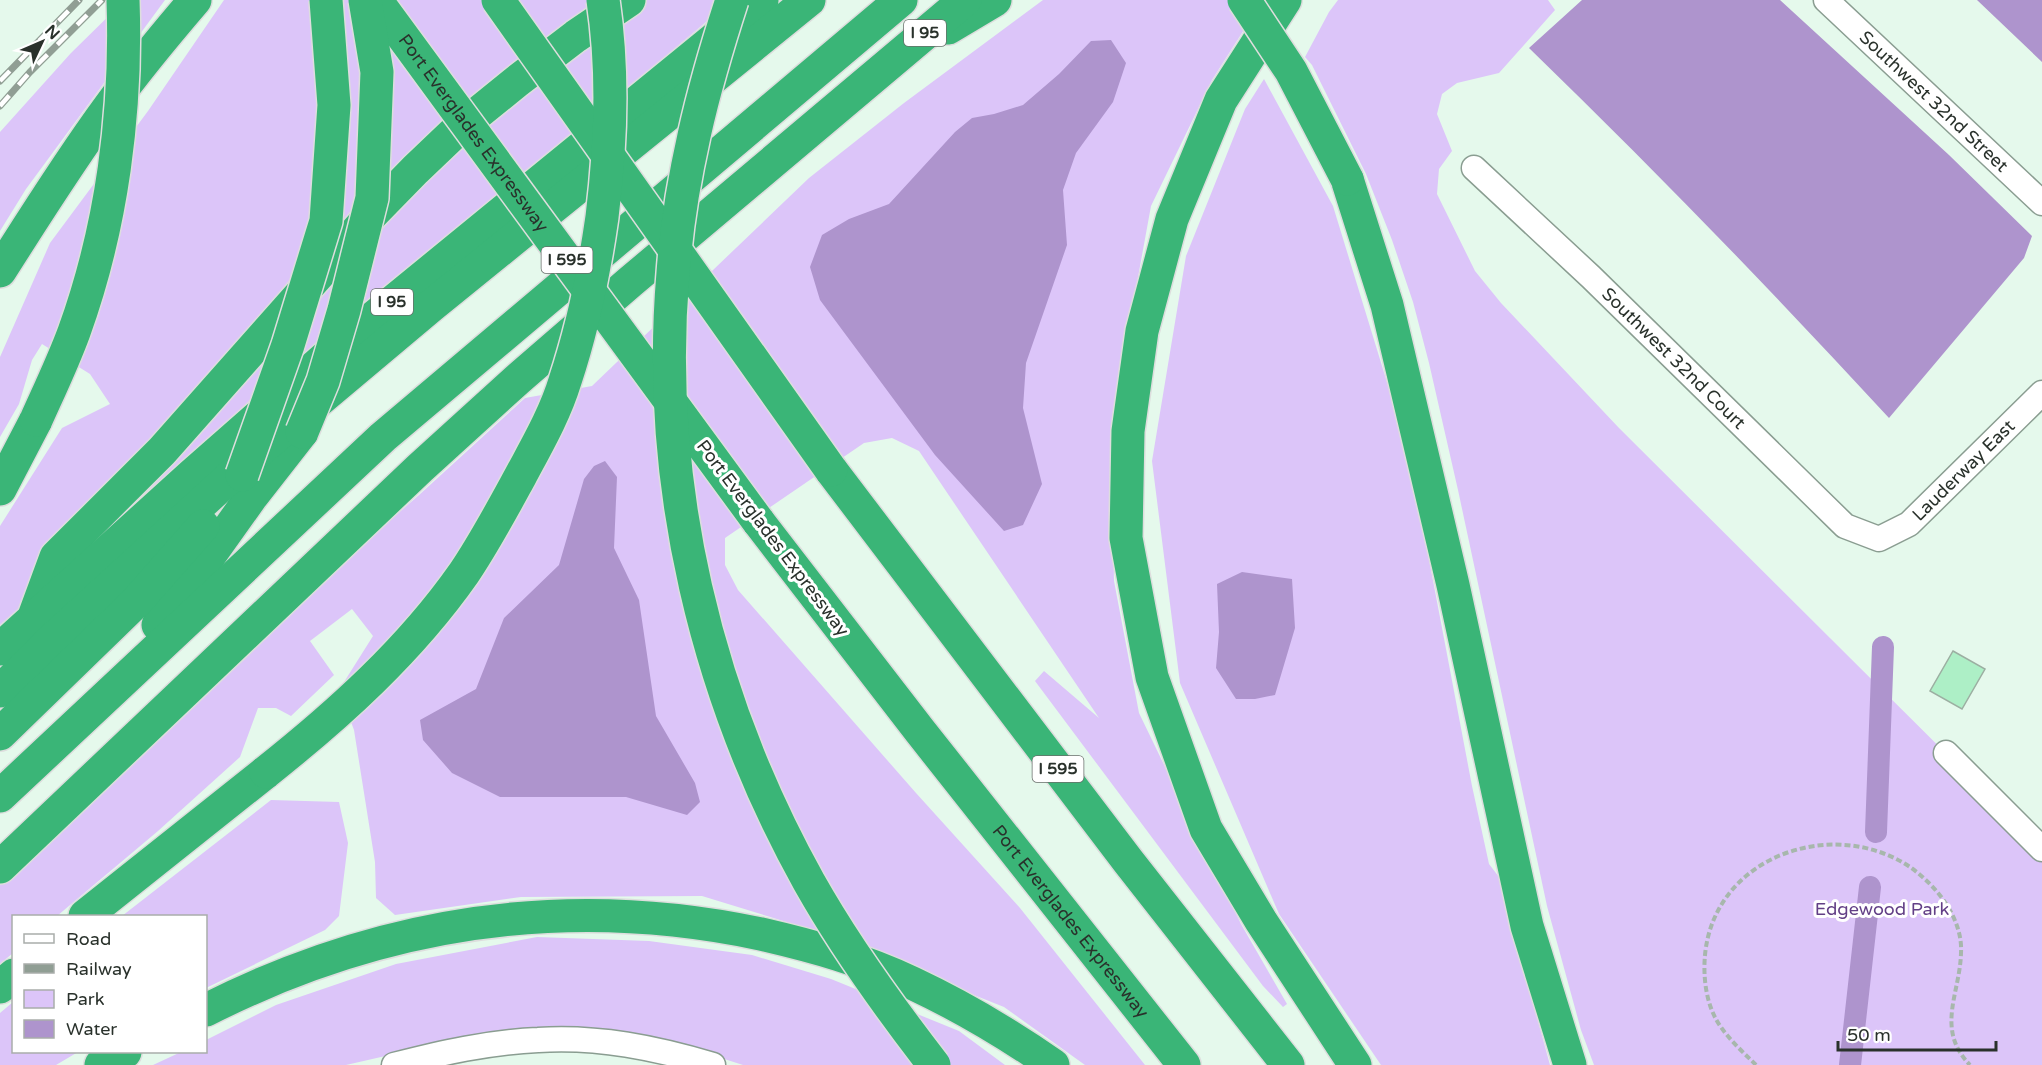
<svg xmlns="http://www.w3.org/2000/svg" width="2042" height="1065" font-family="'Varela Round',sans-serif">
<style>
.green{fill:#dcc5f9}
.water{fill:#ae94cd}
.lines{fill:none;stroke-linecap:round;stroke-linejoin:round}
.canal{stroke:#ae94cd;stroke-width:22}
.building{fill:#adefc6;stroke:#9cafa2;stroke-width:1.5}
.minor-casing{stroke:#8a9d91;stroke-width:27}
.highway-casing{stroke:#dddedd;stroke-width:36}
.path{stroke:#a7b7ac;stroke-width:4;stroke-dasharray:6 3;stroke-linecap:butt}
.minor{stroke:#fff;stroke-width:24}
.highway{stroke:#3ab577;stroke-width:33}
.rail-casing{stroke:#909e94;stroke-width:7}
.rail{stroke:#fff;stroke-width:4.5;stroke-dasharray:14;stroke-linecap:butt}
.highway-bridge-casing{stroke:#dddedd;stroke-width:36;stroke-linecap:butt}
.highway-bridge{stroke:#3ab577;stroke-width:33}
.labels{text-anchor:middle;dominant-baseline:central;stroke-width:6;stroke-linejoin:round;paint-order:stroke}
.shield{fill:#fff;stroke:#696f6b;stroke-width:1.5}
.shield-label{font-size:16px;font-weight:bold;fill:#29312b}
.street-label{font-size:18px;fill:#29312b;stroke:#fff}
.park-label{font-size:18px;fill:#623f86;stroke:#fff}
</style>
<rect width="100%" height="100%" fill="#e5f9ec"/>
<!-- green -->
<path class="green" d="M125,0h40l-139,189 -26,42v-99l71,-79z
M224,0h508l-285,241 -187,154 -260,230v-99l62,-98 48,-24 -20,-30 -48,-30 -10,16 -13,44 -19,33v-80l50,-114 98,-132z
M1043,0h220l-51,80 -61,126 -40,219 3,156 25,132 102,211 46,80 -4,3 -20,-21 -228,-305 9,-10 55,47 -180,-267 -27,-13 -28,5 -139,95v27l13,25 178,203 104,115 125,157h-60l-81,-58 -201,-80 -101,-31 -181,1 -126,18 -19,-17 -1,-36 -21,-132 -15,-40 34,-54 -21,-27 -42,32 24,34 -43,41 -15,-8h-18l-18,49 -82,74 -101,85h-43l-1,37 -13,11v-92l182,-170 237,-207 106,-97 67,-12 217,-208 95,-75z
M1338,0h210l7,10 -56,63 -42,10 -15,11 -5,20 15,37 -13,18 -2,25 38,77 26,32 118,125 423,421v216h-448l-13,-35 -34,-124 -89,-416 -29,-127 -16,-61 -21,-62 -26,-66 -54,-109 -7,-8 24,-45z
M1264,79l69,127 76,248 63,332 17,78 10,13 51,188h-169l-102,-151 -99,-231 -28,-222 34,-205 59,-147z
M271,800l68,2 9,41 -9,73 -14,14 -119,58v-72h-84z
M537,937l112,4 103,14 79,24 128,52 46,34h-262l-81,-26 -167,-8 -149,34h-193l28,-13h25v-12l70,-35 120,-41z
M13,1002l1,50h64l-22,13h-56v-52z"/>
<!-- water -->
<path class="water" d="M1582,0h198l169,155 83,81 -8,22 -135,160c-117,-127 -236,-250 -360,-370z
M1977,0h65v62z
M1111,40l15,23 -13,39 -37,51 -13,37 4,55 -41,118 -3,45 19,76 -19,41 -19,6 -69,-76 -115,-155 -10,-33 12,-32 27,-16 40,-15 66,-72 17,-14 22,-4 29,-9 36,-31 32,-33z
M605,461l12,16 -3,71 25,52 17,116 39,67 5,19 -13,13 -61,-18h-126l-48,-24 -29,-33 -3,-20 56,-31 28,-71 55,-53 25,-86 10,-13z
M1242,572l50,7 3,49 -20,67 -20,4h-19l-20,-31 3,-36 -2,-48z"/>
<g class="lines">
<!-- canal -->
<path class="canal" d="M1876,832l7,-185
M1850,1065l20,-178"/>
</g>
<!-- building -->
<path class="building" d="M1953,651l32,18 -23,40 -32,-18z"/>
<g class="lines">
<defs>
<g id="minor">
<path id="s1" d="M1826,0l216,203"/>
<path id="s2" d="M1474,168l117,109 254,249 34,13 30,-15 133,-131"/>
<path d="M1946,753l96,96"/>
<path d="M394,1065c47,-12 95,-23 144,-25 60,-4 118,8 175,25"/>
</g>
<g id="highway">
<path d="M1285,0l-64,100 -49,119 -30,112 -14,100 -2,107 26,139 54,152 55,92 94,144"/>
<path d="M948,28l47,-28"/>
<path d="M1347,179l40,126 66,280 74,341 43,139"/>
<path d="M0,271c35,-55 70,-111 109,-164 27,-37 56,-72 86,-107"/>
<path d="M831,470l297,391 160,204"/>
<path d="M0,489l36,-69"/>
<path id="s3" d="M758,521l162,210 264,334"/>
<path d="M35,614l21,-57 106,-106 210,-237 43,-44 43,-41 58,-47 60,-46 53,-36"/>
<path d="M158,625l8,-8 86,-121 50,-64"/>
<path d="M0,649l192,-174 149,-131 421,-344"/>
<path d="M0,691l53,-52 209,-191 169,-142 378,-306"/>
<path d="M0,734l136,-132 67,-76"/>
<path d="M0,796l383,-359 518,-437"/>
<path d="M0,867l420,-399 98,-89 112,-97 335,-282"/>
<path d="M85,916l181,-144"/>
<path d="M0,987l14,-12"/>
<path d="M206,1010c176,-89 361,-117 555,-76 52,12 103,26 151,49 49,23 96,51 141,82"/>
<path d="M101,1065l24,-13"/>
</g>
</defs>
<!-- minor casing -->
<use href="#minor" class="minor-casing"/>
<!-- highway casing -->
<use href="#highway" class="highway-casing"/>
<!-- path -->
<path class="path" d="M1756,1065c-13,-13 -29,-27 -39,-44 -11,-19 -14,-44 -12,-66 9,-98 127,-140 205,-88 27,19 53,52 51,86 -1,41 -26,76 9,112"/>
<!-- minor -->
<use href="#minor" class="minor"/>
<!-- highway -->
<use href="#highway" class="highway"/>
<defs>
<path id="rail" d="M0,81l79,-81
M0,106l30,-34 72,-72"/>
</defs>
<!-- rail casing -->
<use href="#rail" class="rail-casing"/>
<!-- rail -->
<use href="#rail" class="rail"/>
<defs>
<g id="highway-bridge">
<path id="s4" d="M376,0l382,521"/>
<path d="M498,0l333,470"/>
<path d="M732,0c-29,89 -52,179 -59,273 -18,210 33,424 136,609 36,64 80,125 125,183"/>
<path d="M1244,0l47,71 56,108"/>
<path d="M36,420c13,-29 27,-58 38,-88 38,-105 53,-220 49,-332"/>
<path d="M302,432l21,-51 21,-71 28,-112 5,-126 -12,-72"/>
<path d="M242,475l46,-130 38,-124 8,-116 -8,-105"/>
<path d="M266,772c73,-58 144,-122 198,-199 21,-31 39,-65 57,-98 16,-30 34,-61 44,-94 18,-54 29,-108 37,-164 9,-72 12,-145 1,-217"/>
</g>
</defs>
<!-- highway-bridge casing -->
<use href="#highway-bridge" class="highway-bridge-casing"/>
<!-- highway-bridge -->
<use href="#highway-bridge" class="highway-bridge"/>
</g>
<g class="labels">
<!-- shield labels -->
<g class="shield">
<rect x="904" y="20" width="42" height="26" rx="4.5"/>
<rect x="541.5" y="247" width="51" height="26" rx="4.5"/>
<rect x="371" y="289" width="42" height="26" rx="4.5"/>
<rect x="1032.5" y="756" width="51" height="26" rx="4.5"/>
</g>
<g class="shield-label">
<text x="925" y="33">I 95</text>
<text x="567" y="260">I 595</text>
<text x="392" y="302">I 95</text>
<text x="1058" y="769">I 595</text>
</g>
<!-- street labels -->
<g class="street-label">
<text stroke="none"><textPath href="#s1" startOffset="148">Southwest 32nd Street</textPath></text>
<text stroke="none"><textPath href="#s4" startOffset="165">Port Everglades Expressway</textPath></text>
<text stroke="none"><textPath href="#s2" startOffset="276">Southwest 32nd Court</textPath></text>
<text stroke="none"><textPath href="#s2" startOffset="662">Lauderway East</textPath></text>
<text transform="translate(773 538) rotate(53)">Port Everglades Expressway</text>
<text stroke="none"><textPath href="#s3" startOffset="508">Port Everglades Expressway</textPath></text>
</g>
<!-- park labels -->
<g class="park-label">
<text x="1882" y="909">Edgewood Park</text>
</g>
</g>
<!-- legend -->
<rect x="12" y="915" width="195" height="138" fill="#ffffff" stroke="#a9adaa" stroke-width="1.5"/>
<rect x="24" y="934" width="30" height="9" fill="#ffffff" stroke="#a9adaa" stroke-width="1.5"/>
<text x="66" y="945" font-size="18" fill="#29312b">Road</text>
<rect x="24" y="964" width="30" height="9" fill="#909e94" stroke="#a9adaa" stroke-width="1.5"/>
<text x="66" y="975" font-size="18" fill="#29312b">Railway</text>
<rect x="24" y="990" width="30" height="18" fill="#dcc5f9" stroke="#a9adaa" stroke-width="1.5"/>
<text x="66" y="1005" font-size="18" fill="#29312b">Park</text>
<rect x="24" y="1020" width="30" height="18" fill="#ae94cd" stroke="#a9adaa" stroke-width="1.5"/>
<text x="66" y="1035" font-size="18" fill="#29312b">Water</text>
<!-- north arrow -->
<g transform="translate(42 42) rotate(46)" stroke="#ffffff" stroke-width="4.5" paint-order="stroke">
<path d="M0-4.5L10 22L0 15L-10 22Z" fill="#29312b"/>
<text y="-9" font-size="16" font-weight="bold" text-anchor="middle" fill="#29312b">N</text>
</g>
<!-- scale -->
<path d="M1838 1041v9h158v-9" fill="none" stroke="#29312b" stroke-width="3"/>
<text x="1847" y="1041" font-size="18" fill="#29312b" stroke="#ffffff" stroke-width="4.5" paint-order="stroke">50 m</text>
</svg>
